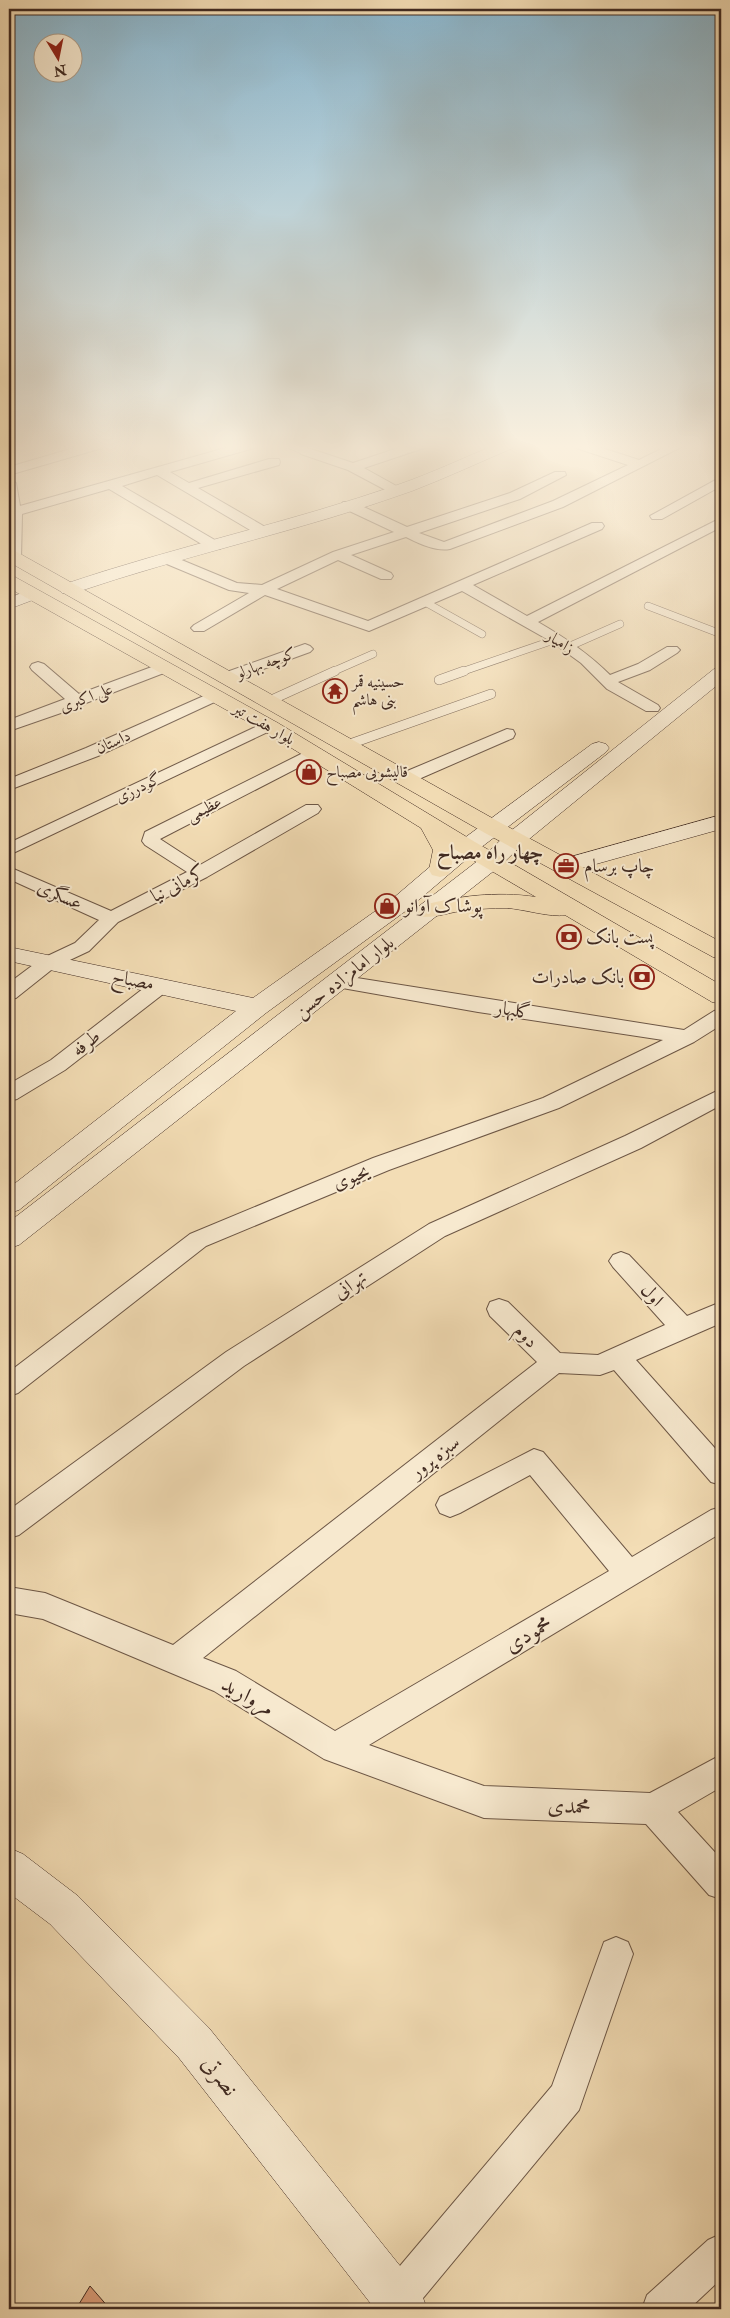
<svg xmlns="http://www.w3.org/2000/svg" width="730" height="2318" font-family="'IM FELL Double Pica',Amiri,serif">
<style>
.building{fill:#dc9d79;stroke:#402a21}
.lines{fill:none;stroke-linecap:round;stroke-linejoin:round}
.lane-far1-casing{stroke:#6d5746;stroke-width:8}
.lane-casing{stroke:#6d5746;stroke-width:10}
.street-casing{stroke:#6d5746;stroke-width:2}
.secondary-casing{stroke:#402a21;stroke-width:1}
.primary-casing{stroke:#402a21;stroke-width:1}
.lane-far1{stroke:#f7e9cf;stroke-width:7}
.lane{stroke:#f7e9cf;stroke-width:9}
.street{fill:#f7e9cf;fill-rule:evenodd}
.secondary{fill:#f7e9cf;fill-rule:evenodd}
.primary{fill:#f3ddb5;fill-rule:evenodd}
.labels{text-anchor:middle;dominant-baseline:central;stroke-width:4;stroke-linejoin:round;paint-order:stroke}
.far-street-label{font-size:16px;fill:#402a21;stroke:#f7e9cf}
.far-poi-label{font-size:16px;fill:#402a21;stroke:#f7e9cf;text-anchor:start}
.poi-label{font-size:19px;fill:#402a21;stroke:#f7e9cf;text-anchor:start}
.street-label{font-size:19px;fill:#402a21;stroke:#f7e9cf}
.neighbourhood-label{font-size:20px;font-weight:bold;fill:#402a21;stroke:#f7e9cf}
.near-street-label{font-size:22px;fill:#402a21;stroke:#f7e9cf}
</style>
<rect width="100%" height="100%" fill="#f3ddb5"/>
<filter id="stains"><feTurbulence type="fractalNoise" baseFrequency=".004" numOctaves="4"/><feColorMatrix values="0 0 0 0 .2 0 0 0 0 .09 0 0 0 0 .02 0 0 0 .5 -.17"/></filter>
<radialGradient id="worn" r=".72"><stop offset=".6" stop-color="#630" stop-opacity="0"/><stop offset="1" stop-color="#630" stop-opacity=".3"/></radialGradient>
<!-- building -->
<path class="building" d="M90,2286l20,23h-34z"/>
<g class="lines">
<defs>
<path id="lane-far1" d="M289,445l16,6
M425,602l57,32
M648,606l73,28
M568,647l52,-23
M332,672l41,-18
M461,672l96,-33"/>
<path id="lane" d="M439,680l25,-9
M269,701l66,-30
M347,745l144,-51"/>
<path id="street" d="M9,445h7l-3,5 -4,1z
M84,445h20l-2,3 -93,27v-8z
M236,445h20l-2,3 -84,24 19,11 80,-24h10l1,3 -1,3 -81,23 69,40 2,3 -2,3h-10l-100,-59 -35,11 98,57 2,3 -2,3h-10l-101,-60 -87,25 -1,45 -7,4 -5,-1v-83l7,4 4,23z
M407,445h19l-2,3 -60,20 36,20 2,3 -7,4 -47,-25 -47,-16 -2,-3 6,-4 48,16z
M574,445h19l46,15 30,-15h16l-122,62 -113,42c-14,3 -32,-6 -44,-12l-55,18 40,18 2,3 -2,3h-10l-43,-19 -61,29 91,32 224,-98h10l2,3 -2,3 -129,56 54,31 194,-98v9l-183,95c26,15 50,31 72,53l28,-11 29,-17h10l3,3 -3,3 -27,17 -32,12 40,23 2,3 -2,3h-12l-39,-22 -26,-26 -29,-21 -90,-51 -93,40 -104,-36 -61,36h-10l-3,-3 3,-3 55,-32 -20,-3 -67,-28 -2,-3 7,-4 5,1 65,27 25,2 71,-33 61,-20 -51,-24 -2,-3 2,-3h10l54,25 103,-34 45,-21h10l1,3 -46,24 -101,34 25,9 109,-41 75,-36 -52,-17z
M721,477v9l-59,33h-10l-2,-3z
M305,644l5,2 3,3 -3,3 -77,28h-12l-2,-3 2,-3z
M38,662l6,2 35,30 78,-29h12l2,3 -2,3 -83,32 -2,2 -75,26v-11l56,-21 -33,-29 -2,-3 2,-3z
M215,691l6,2 2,3 -2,3 -123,57 -89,34v-11l77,-31z
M268,721l6,2 2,3 -2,3 -265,126v-12z
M507,729l6,1 2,4 -2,4 -101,44h-12l-3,-4 3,-4z
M313,748l6,1 2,4 -2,4 -159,82 40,26 106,-60h12l3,4 -3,4 -111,64 -89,45 -29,29 -34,16 -39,31 -7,1v-16l32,-24 34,-16 24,-23 -90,-41v-12l102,44 76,-39 -42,-27 -3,-4 3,-9z
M338,975l346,55 30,-19 7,-2v16l-27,17 -135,66 -170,62 -183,76 -188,147 -9,3v-24l181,-138 183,-76 170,-60 120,-58 -185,-28 -147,-26 -3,-5 3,-5z
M160,980l7,1 3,5 -3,5 -102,79 -48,29 -8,2v-17l42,-24 102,-79z
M721,1089v16l-80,43 -196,88 -201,130 -225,169 -10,3v-28l217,-158 203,-128 196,-88z
M621,1252l8,3 58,61 34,-14v21l-85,37 85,95v30l-10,-3 -97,-112 -14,5 -41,-2 -356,285 33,13 99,60 274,-160 -79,-96 -70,38 -10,4 -10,-4 -4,-8 4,-8 94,-48 9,3 89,105 79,-47 10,-3v26l-352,212 115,41 166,7 71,-38v32l-43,25 43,47v40l-12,-4 -63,-71 -162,-6 -160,-59 -110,-68 -171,-72 -34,-6v-26l36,6 128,52 364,-283 -47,-46 -3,-7 3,-7 9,-3 9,3 52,51 38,2 67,-30 -52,-58 -4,-6 4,-6z
M616,1937l12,5 5,12 -54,156 -165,199h-32l-4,-9 5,-14 169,-200 52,-144z
M721,2234v45l-32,30h-47l5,-14 61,-55z"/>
<path id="secondary" d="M495,445h21l-3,3c-33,14 -67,30 -101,43 -111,40 -227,64 -338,102h-12l-3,-4 3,-4c111,-38 227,-62 338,-101 32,-11 63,-26 95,-39z
M32,589l6,1 3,4 -3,4 -29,11v-11z
M721,667v15l-198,162 -23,22 -481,379 -10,3v-26l475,-366 23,-22 207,-165z
M599,742l7,2 3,4 -3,4 -131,100 -68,58 -141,103 -247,197 -10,3v-25l227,-177 -227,-50v-14l244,51 138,-98 68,-58 133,-98z
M721,815v14l-157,44 -8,-2 -3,-5 3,-5z
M9,1848l14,6 55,42 131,132 212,264 6,17h-52l-196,-251 -129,-134 -41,-31z"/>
<path id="primary" d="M9,550l6,1 486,272 220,119v17l-8,-2 -228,-124 -476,-271z
M9,576l6,1 263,146 197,119 246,143v19l-9,-2 -147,-87c-13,3 -42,-6 -58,-7 -15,0 -31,1 -46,3 -14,2 -29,8 -42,5l-4,-5 4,-5c39,-10 77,-15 117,-9l-82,-48 -3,21 -3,5 -8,2 -8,-2 -3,-5 4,-20 -12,-22 -157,-97 -255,-143z"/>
</defs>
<!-- lane-far1 casing -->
<use href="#lane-far1" class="lane-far1-casing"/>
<!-- lane casing -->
<use href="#lane" class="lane-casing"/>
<!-- street casing -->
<use href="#street" class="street-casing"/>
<!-- secondary casing -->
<use href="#secondary" class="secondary-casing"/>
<!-- primary casing -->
<use href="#primary" class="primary-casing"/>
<!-- lane-far1 -->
<use href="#lane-far1" class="lane-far1"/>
<!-- lane -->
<use href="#lane" class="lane"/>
<!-- street -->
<use href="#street" class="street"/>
<!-- secondary -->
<use href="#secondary" class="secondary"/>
<!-- primary -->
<use href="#primary" class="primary"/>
</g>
<!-- sky -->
<linearGradient id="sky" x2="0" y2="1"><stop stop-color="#89b7d0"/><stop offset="0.58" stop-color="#faf0de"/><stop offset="1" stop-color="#faf0de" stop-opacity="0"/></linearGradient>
<rect width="730" height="770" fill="url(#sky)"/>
<!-- icons -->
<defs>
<symbol id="temple-ring" viewBox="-11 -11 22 22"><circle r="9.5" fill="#f7e9cf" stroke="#8f2418" stroke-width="1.5"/><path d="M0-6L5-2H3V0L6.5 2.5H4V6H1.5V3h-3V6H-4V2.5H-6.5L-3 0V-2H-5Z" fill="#8f2418"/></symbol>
<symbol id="shop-ring" viewBox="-11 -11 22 22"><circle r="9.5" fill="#f7e9cf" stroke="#8f2418" stroke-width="1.5"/><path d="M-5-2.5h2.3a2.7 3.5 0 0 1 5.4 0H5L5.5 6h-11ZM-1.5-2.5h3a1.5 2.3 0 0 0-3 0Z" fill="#8f2418"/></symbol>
<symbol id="office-ring" viewBox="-11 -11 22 22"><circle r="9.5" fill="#f7e9cf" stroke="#8f2418" stroke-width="1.5"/><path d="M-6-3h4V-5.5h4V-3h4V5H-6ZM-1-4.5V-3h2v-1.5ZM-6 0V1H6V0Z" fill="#8f2418"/></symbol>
<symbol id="bank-ring" viewBox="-11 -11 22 22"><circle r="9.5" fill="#f7e9cf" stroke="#8f2418" stroke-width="1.5"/><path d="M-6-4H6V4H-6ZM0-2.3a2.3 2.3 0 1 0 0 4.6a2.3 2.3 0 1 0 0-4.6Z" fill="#8f2418"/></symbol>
</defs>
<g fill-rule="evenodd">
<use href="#temple-ring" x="321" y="677" width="28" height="28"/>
<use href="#shop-ring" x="295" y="758" width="28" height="28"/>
<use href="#office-ring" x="552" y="852" width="28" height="28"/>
<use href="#shop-ring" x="373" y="892" width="28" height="28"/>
<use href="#bank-ring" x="555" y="923" width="28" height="28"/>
<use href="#bank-ring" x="628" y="963" width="28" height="28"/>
</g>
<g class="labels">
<!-- far-street labels -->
<g class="far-street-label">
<text transform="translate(560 642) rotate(33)">زامیار</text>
<text transform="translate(266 663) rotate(-20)">کوچه بهارلو</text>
<text transform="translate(86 698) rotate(-21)">علی اکبری</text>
<text transform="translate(264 724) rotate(30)">بلوار هفت تیر</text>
<text transform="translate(113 742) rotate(-24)">داستان</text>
<text transform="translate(138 788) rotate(-26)">گودرزی</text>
<text transform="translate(204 809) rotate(-27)">عظیمی</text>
</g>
<!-- far-poi labels -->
<g class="far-poi-label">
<text x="352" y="682">حسینیه قمر<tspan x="352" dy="18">بنی هاشم</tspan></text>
<text x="326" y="772">قالیشویی مصباح</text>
</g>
<!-- poi labels -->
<g class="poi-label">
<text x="584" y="866">چاپ برسام</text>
<text x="404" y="906">پوشاک آوانو</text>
<text x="586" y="937">پست بانک</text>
<text x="624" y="977" text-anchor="end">بانک صادرات</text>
</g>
<!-- street labels -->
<g class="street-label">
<text transform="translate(178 884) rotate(-27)">کرمانی نیا</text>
<text transform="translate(60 895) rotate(24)">عسگری</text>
<text transform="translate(344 977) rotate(-38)">بلوار امامزاده حسن</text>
<text transform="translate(133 980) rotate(11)">مصباح</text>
<text transform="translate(513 1010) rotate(9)">گلبهار</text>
<text transform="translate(86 1043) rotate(-38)">طرفه</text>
<text transform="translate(351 1177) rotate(-22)">یحیوی</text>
<text transform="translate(350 1285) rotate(-33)">تهرانی</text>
<text transform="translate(652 1295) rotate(47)">اول</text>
<text transform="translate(526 1336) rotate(45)">دوم</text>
<text transform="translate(435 1457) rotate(-38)">سبزه پرور</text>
</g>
<!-- neighbourhood labels -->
<g class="neighbourhood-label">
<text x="490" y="852">چهار راه مصباح</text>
</g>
<!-- near-street labels -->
<g class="near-street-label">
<text transform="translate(528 1634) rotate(-31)">محمودی</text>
<text transform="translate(248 1696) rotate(30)">مروارید</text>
<text transform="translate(569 1806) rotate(2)">محمدی</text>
<text transform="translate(220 2076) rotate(52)">نصرتی</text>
</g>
</g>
<!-- margin -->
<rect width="730" height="2318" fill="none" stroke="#f3ddb5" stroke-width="30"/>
<rect x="10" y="10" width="710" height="2298" fill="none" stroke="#402a21" stroke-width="2.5"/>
<rect x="15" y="15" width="700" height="2288" fill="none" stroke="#402a21"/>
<!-- north arrow -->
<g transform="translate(58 58) rotate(170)"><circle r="24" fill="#f7e9cf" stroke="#ae9d89"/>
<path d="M0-4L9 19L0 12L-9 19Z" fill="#8f2418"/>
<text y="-8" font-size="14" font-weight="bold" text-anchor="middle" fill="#402a21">N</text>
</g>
<rect width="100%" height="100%" filter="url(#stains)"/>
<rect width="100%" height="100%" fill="url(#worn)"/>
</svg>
